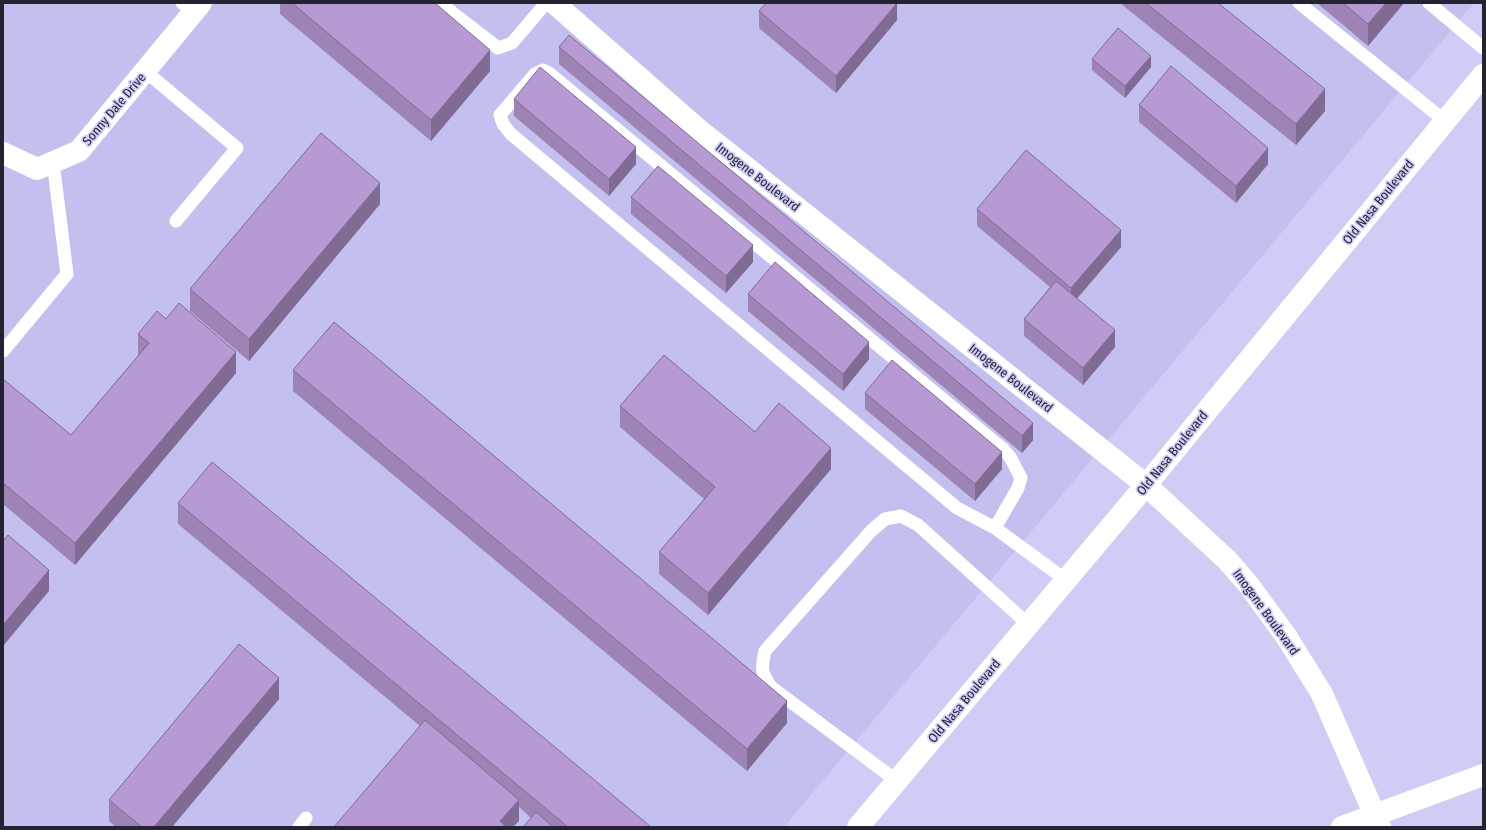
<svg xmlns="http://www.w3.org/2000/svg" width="1486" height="830" font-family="'Fira Sans Condensed',sans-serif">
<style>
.built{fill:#c3c0f0}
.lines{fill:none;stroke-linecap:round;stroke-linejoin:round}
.lane{stroke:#fff;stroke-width:13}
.street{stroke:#fff;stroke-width:22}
.secondary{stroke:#fff;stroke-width:22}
.wall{fill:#9d84b5}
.shaded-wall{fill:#806b94}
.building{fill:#b799d3;stroke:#806b94}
.labels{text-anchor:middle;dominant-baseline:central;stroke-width:3.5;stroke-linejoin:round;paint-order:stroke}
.street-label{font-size:13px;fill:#242332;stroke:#cfcdf6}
</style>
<rect width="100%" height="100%" fill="#cfcdf6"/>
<!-- built -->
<path class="built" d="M3,3h1471l-690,824h-781z"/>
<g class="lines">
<!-- lane -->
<path class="lane" d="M182,3l12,9
M440,3l58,45 14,-5 34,-40
M1299,3l146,118
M1429,3l54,45
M145,71l92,77 -61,73
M3,351l64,-77 -14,-112
M995,528l23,-40 3,-10 -11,-21 -7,-8 -454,-376 -6,-3 -8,4 -35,41 3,9 8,10 446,374 38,20 71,52
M897,781l-126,-94c-10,-15 -10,-18 -6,-36l106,-120 14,-12 16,-3 17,9 110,99
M299,827l7,-9"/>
<!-- street -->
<path class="street" d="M554,3l145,127 447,355 81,75 21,24 38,52 36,58 58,133
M3,153l34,16 42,-18 122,-148
M858,827l288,-342 337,-410"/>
<!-- secondary -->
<path class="secondary" d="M1342,827l141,-52"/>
</g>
<!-- wall -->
<path class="wall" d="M280,3h155l55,68 -59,70 -151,-127z
M1120,3h98l107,108 -29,34z
M1317,3h87l-36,43z
M759,11l138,9 -61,73 -77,-65z
M559,47l474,393 -11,13 -463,-389z
M1092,59l59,8 -26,31 -33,-28z
M514,99l122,65 -27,32 -95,-80z
M1139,105l129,59 -32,39 -97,-81z
M631,197l122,65 -27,31 -95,-79z
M380,204l-131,157 -59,-50v-22z
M977,209l144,38 -44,52 38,48 -32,38 -59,-49v-17l26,-32 -73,-61z
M748,294l121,65 -26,32 -95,-80z
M166,319l70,54 -161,192 -72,-61v-125l68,56 67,-79v-22z
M293,370l494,353 -40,48 -454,-380z
M865,393l137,76 -27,32 -110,-92z
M620,406l135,26 76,37 -123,146 -49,-41v-22l45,-53 -84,-72z
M178,503l473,324h-128l8,-9 -12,-11v14l-99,-95 -242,-202z
M279,699l-107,128h-56l-7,-6v-21z"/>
<!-- shaded-wall -->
<path class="shaded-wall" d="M897,3v17l-61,73v-17z
M1386,3h18l-36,43v-22z
M490,50v21l-59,70v-21z
M1151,56v11l-26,31v-12z
M1325,89v22l-29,34v-21z
M636,147v17l-27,32v-17z
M1268,148v16l-32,39v-17z
M380,183v21l-131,157v-22z
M1121,230v17l-50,58v-17z
M753,245v17l-27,31v-17z
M1115,330v17l-32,38v-17z
M869,342v17l-26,32v-17z
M236,352v21l-161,192v-22z
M1033,423v17l-11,13v-17z
M831,448v21l-123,146v-22z
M1002,452v17l-27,32v-17z
M49,570v21l-46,55v-21z
M279,678v21l-107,128h-18z
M787,701v22l-40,48v-22z
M519,800v21l-6,6h-13v-6z"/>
<!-- building -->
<path class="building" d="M292,3h143l55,47 -59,70z
M766,3h131l-61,73 -77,-65z
M1146,3h72l107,86 -29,35z
M1343,3h43l-18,21z
M1118,28l33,28 -26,30 -33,-27z
M569,35l464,388 -11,13 -463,-389z
M1171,66l97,82 -32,38 -97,-81z
M540,67l96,80 -27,32 -95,-80z
M321,133l59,50 -131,156 -59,-50z
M1026,150l95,80 -50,58 -94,-79z
M658,166l95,79 -27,31 -95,-79z
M775,262l94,80 -26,32 -95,-80z
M1056,281l59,49 -32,38 -59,-49z
M179,303l57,49 -161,191 -72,-60v-104l68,56 78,-92 -11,-9 19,-23 9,8z
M334,322l453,379 -40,48 -454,-379z
M664,355l91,77 24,-29 52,45 -123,145 -49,-41 56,-65 -95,-81z
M892,360l110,92 -27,32 -110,-91z
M212,462l439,365h-83l-390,-324z
M8,535l41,35 -46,55v-84z
M239,644l40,34 -125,149h-12l-33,-27z
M425,720l94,80 -19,21 6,6h-172z
M536,812l17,15h-30z"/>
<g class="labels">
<!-- street labels -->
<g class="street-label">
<text transform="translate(114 109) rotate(-50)">Sonny Dale Drive</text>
<text transform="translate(758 177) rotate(38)">Imogene Boulevard</text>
<text transform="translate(1378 202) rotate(-51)">Old Nasa Boulevard</text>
<text transform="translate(1011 378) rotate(38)">Imogene Boulevard</text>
<text transform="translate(1172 453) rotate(-51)">Old Nasa Boulevard</text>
<text transform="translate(1266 612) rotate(54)">Imogene Boulevard</text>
<text transform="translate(964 701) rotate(-50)">Old Nasa Boulevard</text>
</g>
</g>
<!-- border -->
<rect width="1486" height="830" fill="none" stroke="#242332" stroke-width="8"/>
</svg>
